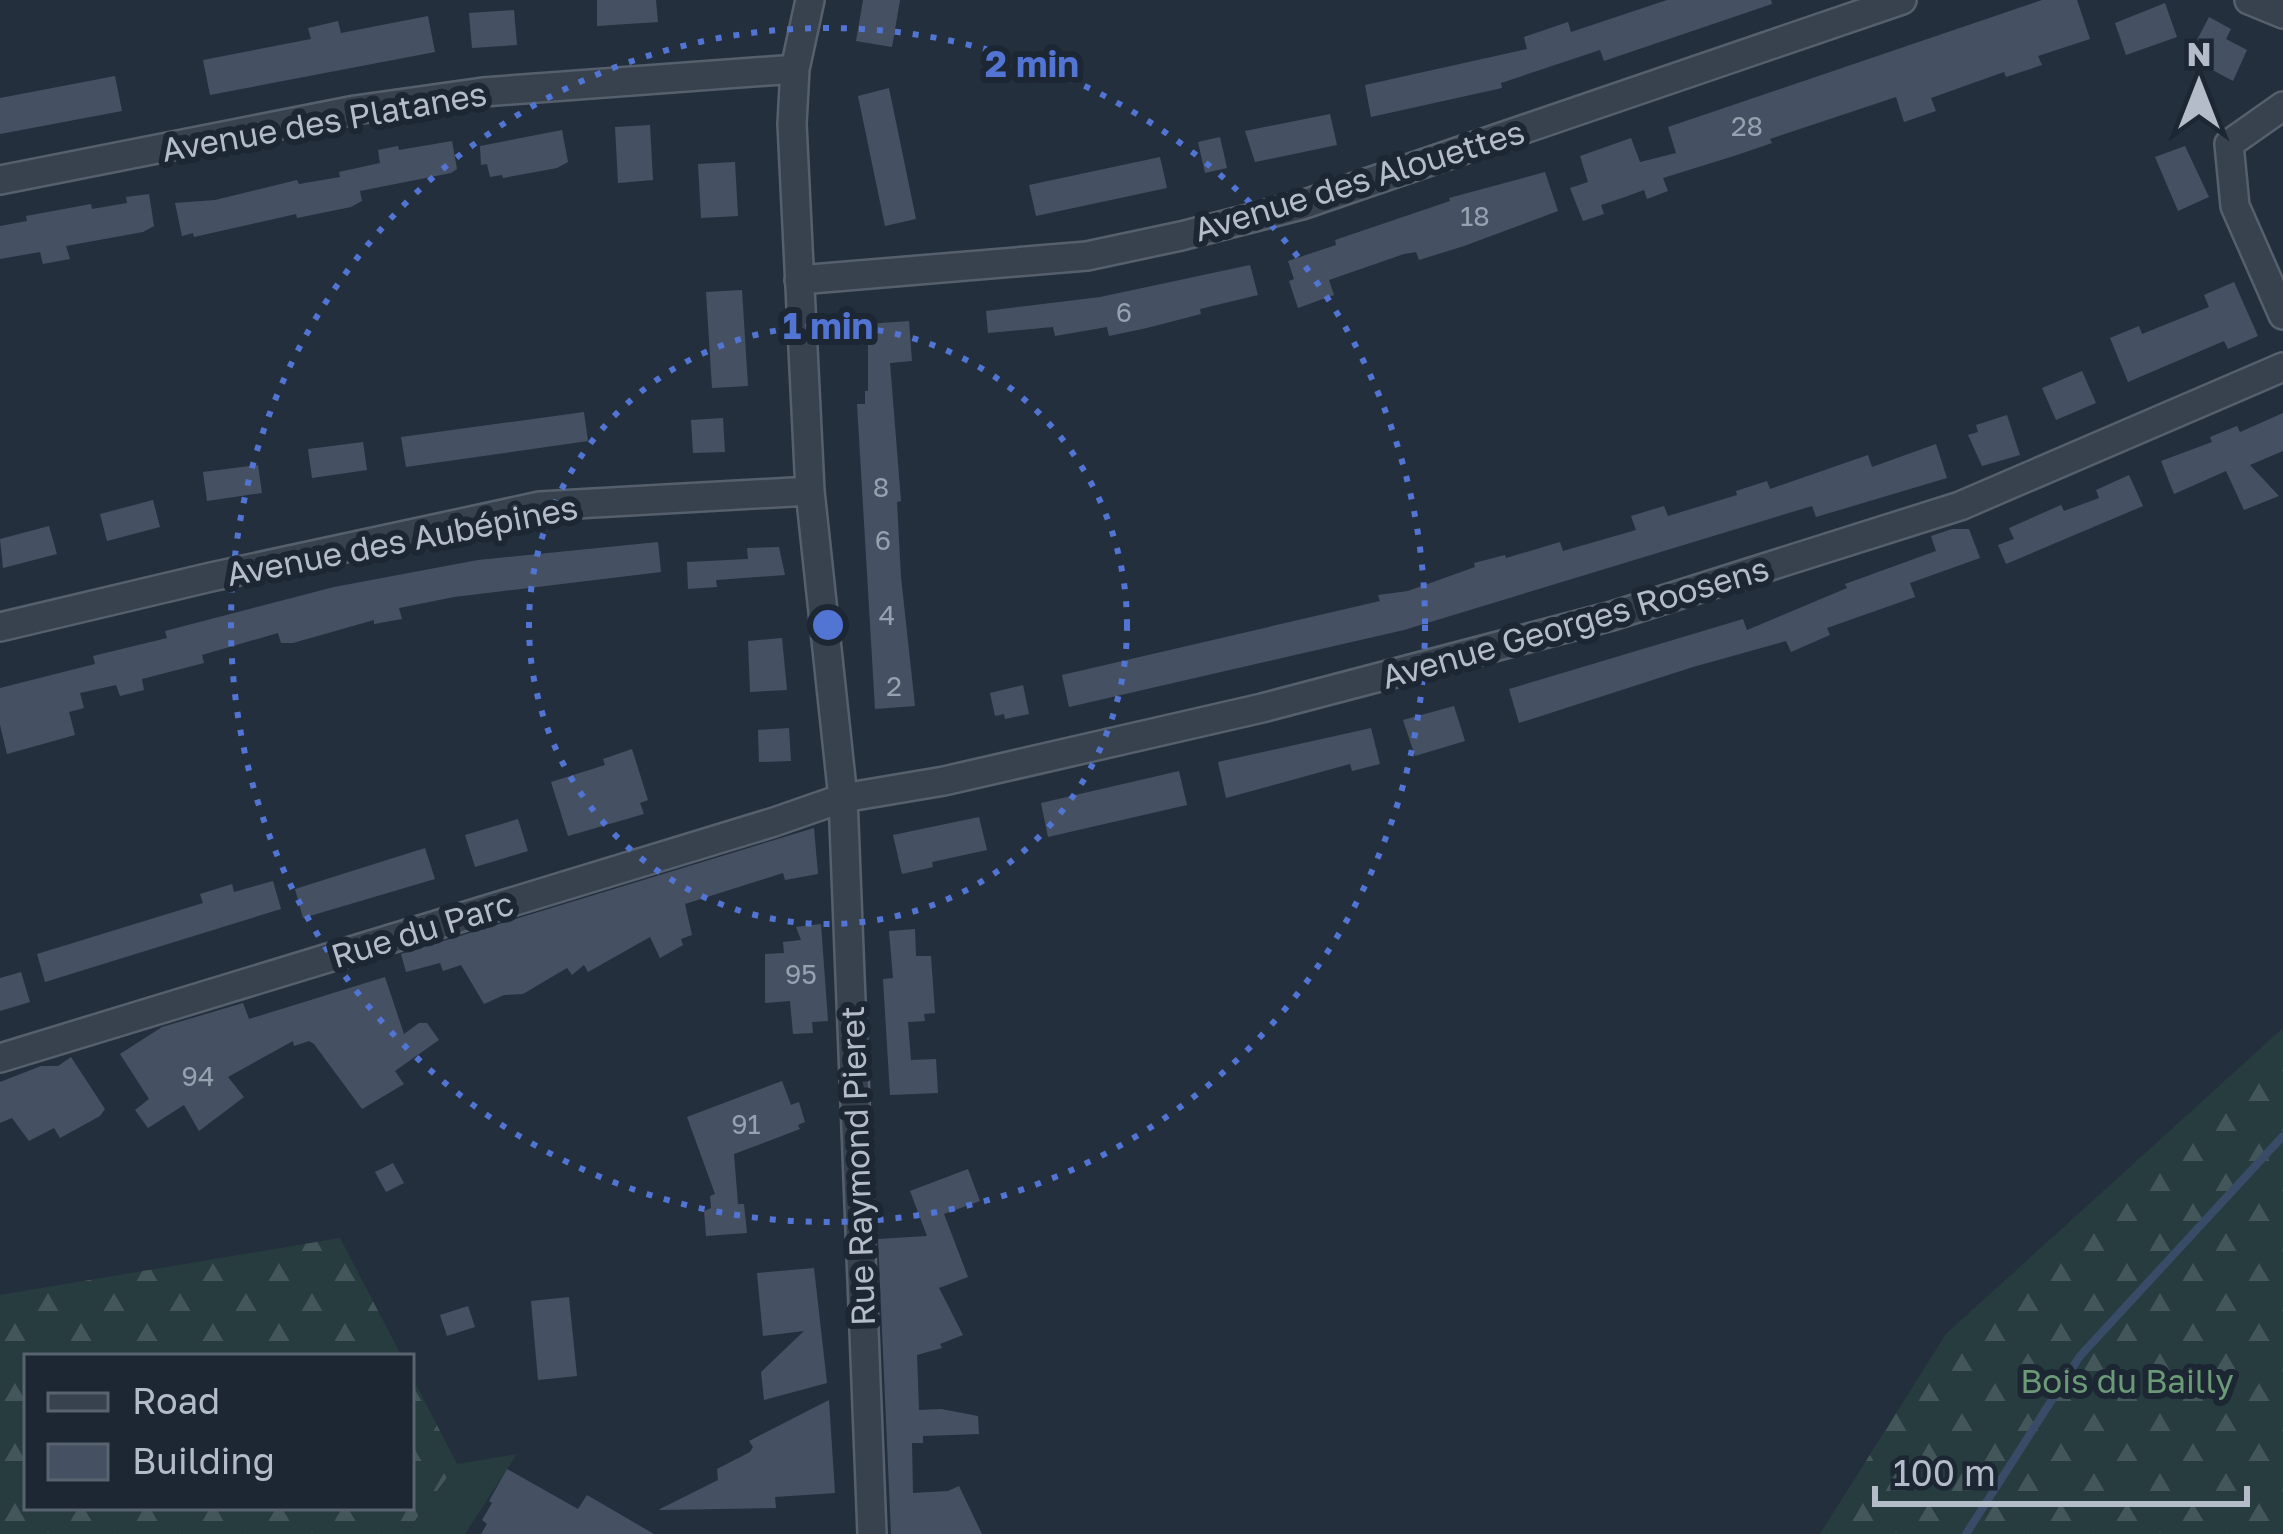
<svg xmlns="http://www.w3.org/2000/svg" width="2283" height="1534" font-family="'Golos Text',sans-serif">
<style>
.green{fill:#263c3f}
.forest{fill:url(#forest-firs)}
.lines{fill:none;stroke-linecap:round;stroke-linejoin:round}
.stream{stroke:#394c67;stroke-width:8}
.building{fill:#455162}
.minor-casing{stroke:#565f6c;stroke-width:32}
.minor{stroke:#38414e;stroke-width:27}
.ring{fill:none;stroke:#5274d3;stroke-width:6;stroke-dasharray:6 12}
.labels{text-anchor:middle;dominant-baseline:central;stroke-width:12;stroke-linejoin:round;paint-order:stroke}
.number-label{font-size:27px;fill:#98a1af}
.street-label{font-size:33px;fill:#b4bcc9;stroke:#1d2633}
.park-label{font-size:33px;fill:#6b9a76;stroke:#1d2633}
.centre{fill:#5274d3;stroke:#1d2633;stroke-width:6}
.ring-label{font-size:36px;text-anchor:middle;font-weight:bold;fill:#5274d3;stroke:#1d2633;stroke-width:12;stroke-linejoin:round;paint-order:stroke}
</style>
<defs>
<pattern id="forest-firs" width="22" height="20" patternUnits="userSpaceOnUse" patternTransform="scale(3)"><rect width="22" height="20" fill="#263c3f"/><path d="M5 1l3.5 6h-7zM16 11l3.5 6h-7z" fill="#435659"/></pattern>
</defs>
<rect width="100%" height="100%" fill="#242f3e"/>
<!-- green -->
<path class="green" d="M517,1454l-52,80h-60l52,-70z"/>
<!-- forest -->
<path class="forest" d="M2283,1028v506h-463l126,-200z
M340,1238l62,119h-375v150h384v-132l46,89 -52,70h-405v-239z"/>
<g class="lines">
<!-- stream -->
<path class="stream" d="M1966,1534l114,-178 203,-220"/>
</g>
<!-- building -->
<path class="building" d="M597,0h59l2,22 -61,4z
M863,0h37l-8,47 -36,-6z
M1667,0h104l1,4 -168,57 -4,-11 -99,33 1,5 -131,29 -6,-32 162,-36 -3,-12 44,-15 3,10z
M2042,0h35l13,39 -52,17 4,9 -36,12 -2,-5 -73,26 5,13 -32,11 -8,-25 -126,42 2,4 -35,12 -74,23 5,13 -21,8 -3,-9 -22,8 -21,7 3,9 -21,7 -13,-33 18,-6 -8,-26 51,-18 9,24 36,-9 -8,-26z
M2165,3l12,34 -51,18 -11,-32z
M514,10l3,35 -45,3 -3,-35z
M428,16l7,36 -225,43 -7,-35 108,-21 -3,-11 30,-7 3,12z
M2209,17l22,12 -5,10 21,11 -14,31 -45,-24z
M115,76l7,35 -122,23v-36z
M889,88l27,131 -31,7 -27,-130z
M1330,114l7,31 -82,17 -10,-31z
M650,125l3,55 -35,3 -3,-56z
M562,130l6,32 -11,6 -54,10 -1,-3 -12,2 -3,-13 -6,1 -1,-19z
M1220,137l7,31 -22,5 -7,-31z
M452,141l5,28 -6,4 -91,18 2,10 -11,6 -54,11 -1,-4 -102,23 -1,-4 -11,3 -7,-33 40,-3 82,-20 2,4 41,-7 -1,-5 41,-9 -2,-13 20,-4 1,4z
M2185,146l24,51 -31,14 -23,-54z
M1160,157l7,31 -131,28 -7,-31z
M735,162l3,54 -37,2 -3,-54z
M1545,172l13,39 -94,35 -45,14 -3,-8 -12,2 -75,26 5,15 -36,13 -9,-27 5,-2 -6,-18 48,-16 -1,-5 115,-39 -1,-3z
M149,194l5,32 -11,6 -77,14 4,13 -27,5 -3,-12 -40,7v-33l27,-5 -1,-5 65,-12 1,5 35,-6 -1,-6z
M1250,265l8,30 -58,14 1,5 -54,14 -38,8 -2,-9 -52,9 -2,-9 -65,6 -2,-22 114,-14z
M2234,282l24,54 -30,13 -4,-8 -96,41 -18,-44 29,-12 3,8 67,-27 -5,-12z
M742,290l6,96 -36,2 -6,-96z
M909,321l3,40 -22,2 11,138 -4,1 4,75 14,129 -40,3 -18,-305h8v-13h3v-67z
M2082,371l14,32 -40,17 -14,-32z
M584,412l4,29 -182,26 -5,-30z
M2283,413v38l-33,14 29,31 -35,14 -18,-39 -52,23 -13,-33 51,-19 -2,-5 27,-11 3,6z
M2007,415l13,40 -38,11 -14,-31 10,-3 -2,-7z
M723,418l2,34 -32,1 -2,-33z
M363,442l4,28 -55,8 -4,-29z
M1936,444l11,34 -131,39 -4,-11 -408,124 -335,77 -7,-32 318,-74 -2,-6 30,-4 67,-24 -1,-4 31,-8 1,3 54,-16 3,9 73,-21 -5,-14 33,-10 4,10 69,-21 -1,-4 31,-10 3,8 98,-34 4,12z
M258,465l4,28 -55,8 -4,-29z
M2129,475l14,31 -137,58 -8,-19 16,-6 -5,-11 52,-23 3,6 35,-13 -3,-8z
M153,500l7,27 -53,14 -7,-27z
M49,526l8,28 -54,14 -3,-29z
M1952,529h17l11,29 -70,25 5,14 -88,31 3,7 -39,17 -5,-11 -93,26 -174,56 -10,-34 234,-70 4,11 100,-42 -2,-4 91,-33 -5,-15z
M658,542l3,30 -207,25 -55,11 3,11 -28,5v-4l-81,23h-12l-3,-10 -76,22 2,8 -62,16 2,11 -24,6 -4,-11 -36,8 4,15 -15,4 6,23 -68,19 -7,-29v-37l95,-24 -2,-8 74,-18 -2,-7 169,-44 144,-27z
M779,547l6,28 -69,5 1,7 -29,2 -1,-27 61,-3 -1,-11z
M782,638l5,52 -37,2 -2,-51z
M1023,685l6,29 -24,5 -1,-5 -9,2 -5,-23z
M1454,706l11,35 -50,15 -12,-36z
M789,728l2,33 -32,1 -1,-32z
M1371,728l9,36 -28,7 -2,-7 -124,34 -8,-36z
M632,749l16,51 -8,3 4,11 -76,22 -17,-54 54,-17 -2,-6z
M1179,771l8,34 -139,32 -7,-34z
M979,817l8,33 -55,12 1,5 -31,7 -9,-39z
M518,819l10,32 -53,16 -10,-32z
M814,828l4,46 -33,6 -2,-7 -98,31 7,31 -11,4 2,6 -23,13 -10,-21 -62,35 -4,-7 -12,10 -5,-7 -44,26 -19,1 -20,9 -23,-39 -18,6 -3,-8 -34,9 -5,-18z
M425,848l10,31 -132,39 -8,-29z
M273,881l8,28 -236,73 -8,-28 166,-51 -3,-9 32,-10 2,8z
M821,924l7,97 -16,1 1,11 -20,1 -3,-33 -25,2v-49l19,-1 -1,-11 18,-2 -5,-13z
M915,929l1,27h15l4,57 -11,1 1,7 -17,1 3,38 25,-1 2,34 -48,2 -7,-116 10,-1 -4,-47z
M21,972l9,30 -30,9v-33z
M385,977l19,57 15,-11h8l12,17 -44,31 9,13 -42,25 -48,-65 -5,-3 -15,5 -1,-5 -65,36 16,20 -45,34 -15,-26 -36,23 -13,-18 14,-11 -29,-45 42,-27 81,-24 6,16z
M71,1057l34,52 -5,7 -40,22 -6,-10 -25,13 -17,-23 -12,5v-41l41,-16h17z
M782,1081l9,24 8,-3 6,20 -7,3 2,4 -66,25 4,50h6l3,29 -41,3 -2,-25 7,-3 -1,-12 5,-2 -28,-77z
M393,1163l11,20 -18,9 -11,-20z
M968,1169l12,32 -36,13 24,63 -29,11 24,47 -23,9 2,4 -25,7 1,27 1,28 22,-1 37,7 1,18 -56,2v7h-11l1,50 35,-2 11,-5 23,48h-91l-13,-295 49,-3 -17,-45z
M814,1268l13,115 -63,17 -3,-28 43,-41 -41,5 -6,-63z
M569,1297l8,79 -39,4 -7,-79z
M468,1306l7,21 -28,9 -7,-21z
M829,1400l6,93 -60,4 1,11 -118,2 60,-30 -1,-11 33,-17 3,-5 -4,-6z
M507,1469l71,40 9,-14 67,39h-173l6,-10 -5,-4 10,-17 -3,-2z"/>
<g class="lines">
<defs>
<path id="minor" d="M810,0l-15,69 -3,55 18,367 33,307 29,736
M2249,0l34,14
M2283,106l-54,38 6,62 48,109
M0,180l355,-70 128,-18 312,-23
M799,280l288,-24 94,-20 121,-31 600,-205
M0,627l211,-50 329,-71 270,-15
M0,1058l774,-236 69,-24 101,-17 318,-73 350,-92 348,-110 323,-139"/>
</defs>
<!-- minor casing -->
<use href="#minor" class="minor-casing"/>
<!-- minor -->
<use href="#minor" class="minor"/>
</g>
<!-- distance rings -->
<g class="ring">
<circle cx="828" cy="625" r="299"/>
<circle cx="828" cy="625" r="597"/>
</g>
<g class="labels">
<!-- number labels -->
<g class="number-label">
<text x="1747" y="126">28</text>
<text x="1475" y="216">18</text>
<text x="1124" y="312">6</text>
<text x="881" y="487">8</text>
<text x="883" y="540">6</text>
<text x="887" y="615">4</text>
<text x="894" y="686">2</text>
<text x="801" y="974">95</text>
<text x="198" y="1076">94</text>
<text x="746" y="1124">91</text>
</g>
<!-- street labels -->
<g class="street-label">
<text transform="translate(324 121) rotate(-10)">Avenue des Platanes</text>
<text transform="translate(1359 180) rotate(-17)">Avenue des Alouettes</text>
<text transform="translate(402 540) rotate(-11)">Avenue des Aubépines</text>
<text transform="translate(1575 622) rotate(-16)">Avenue Georges Roosens</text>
<text transform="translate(422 929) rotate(-17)">Rue du Parc</text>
<text transform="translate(857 1166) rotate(-92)">Rue Raymond Pieret</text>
</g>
<!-- park labels -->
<g class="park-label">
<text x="2127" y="1380">Bois du Bailly</text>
</g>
</g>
<circle cx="828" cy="625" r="18" class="centre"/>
<g class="ring-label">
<text x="1032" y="77">2 min</text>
<text x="828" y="339">1 min</text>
</g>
<!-- legend -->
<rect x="24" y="1354" width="390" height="156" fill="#1d2633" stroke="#59626f" stroke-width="3"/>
<rect x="48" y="1393" width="60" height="18" fill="#38414e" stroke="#59626f" stroke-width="3"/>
<text x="132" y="1414" font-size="36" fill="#b4bcc9">Road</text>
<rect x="48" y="1444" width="60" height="36" fill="#455162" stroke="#59626f" stroke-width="3"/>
<text x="132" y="1474" font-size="36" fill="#b4bcc9">Building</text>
<!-- north arrow -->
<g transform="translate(2199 84)" stroke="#1d2633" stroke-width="9" paint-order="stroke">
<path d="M0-9L21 45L0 30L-21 45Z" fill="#b4bcc9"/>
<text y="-18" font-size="33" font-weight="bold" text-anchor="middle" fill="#b4bcc9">N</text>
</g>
<!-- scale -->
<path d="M1875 1486v18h372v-18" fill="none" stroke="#b4bcc9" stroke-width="6"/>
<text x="1893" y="1486" font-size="36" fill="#b4bcc9" stroke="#1d2633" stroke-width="9" paint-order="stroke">100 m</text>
</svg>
